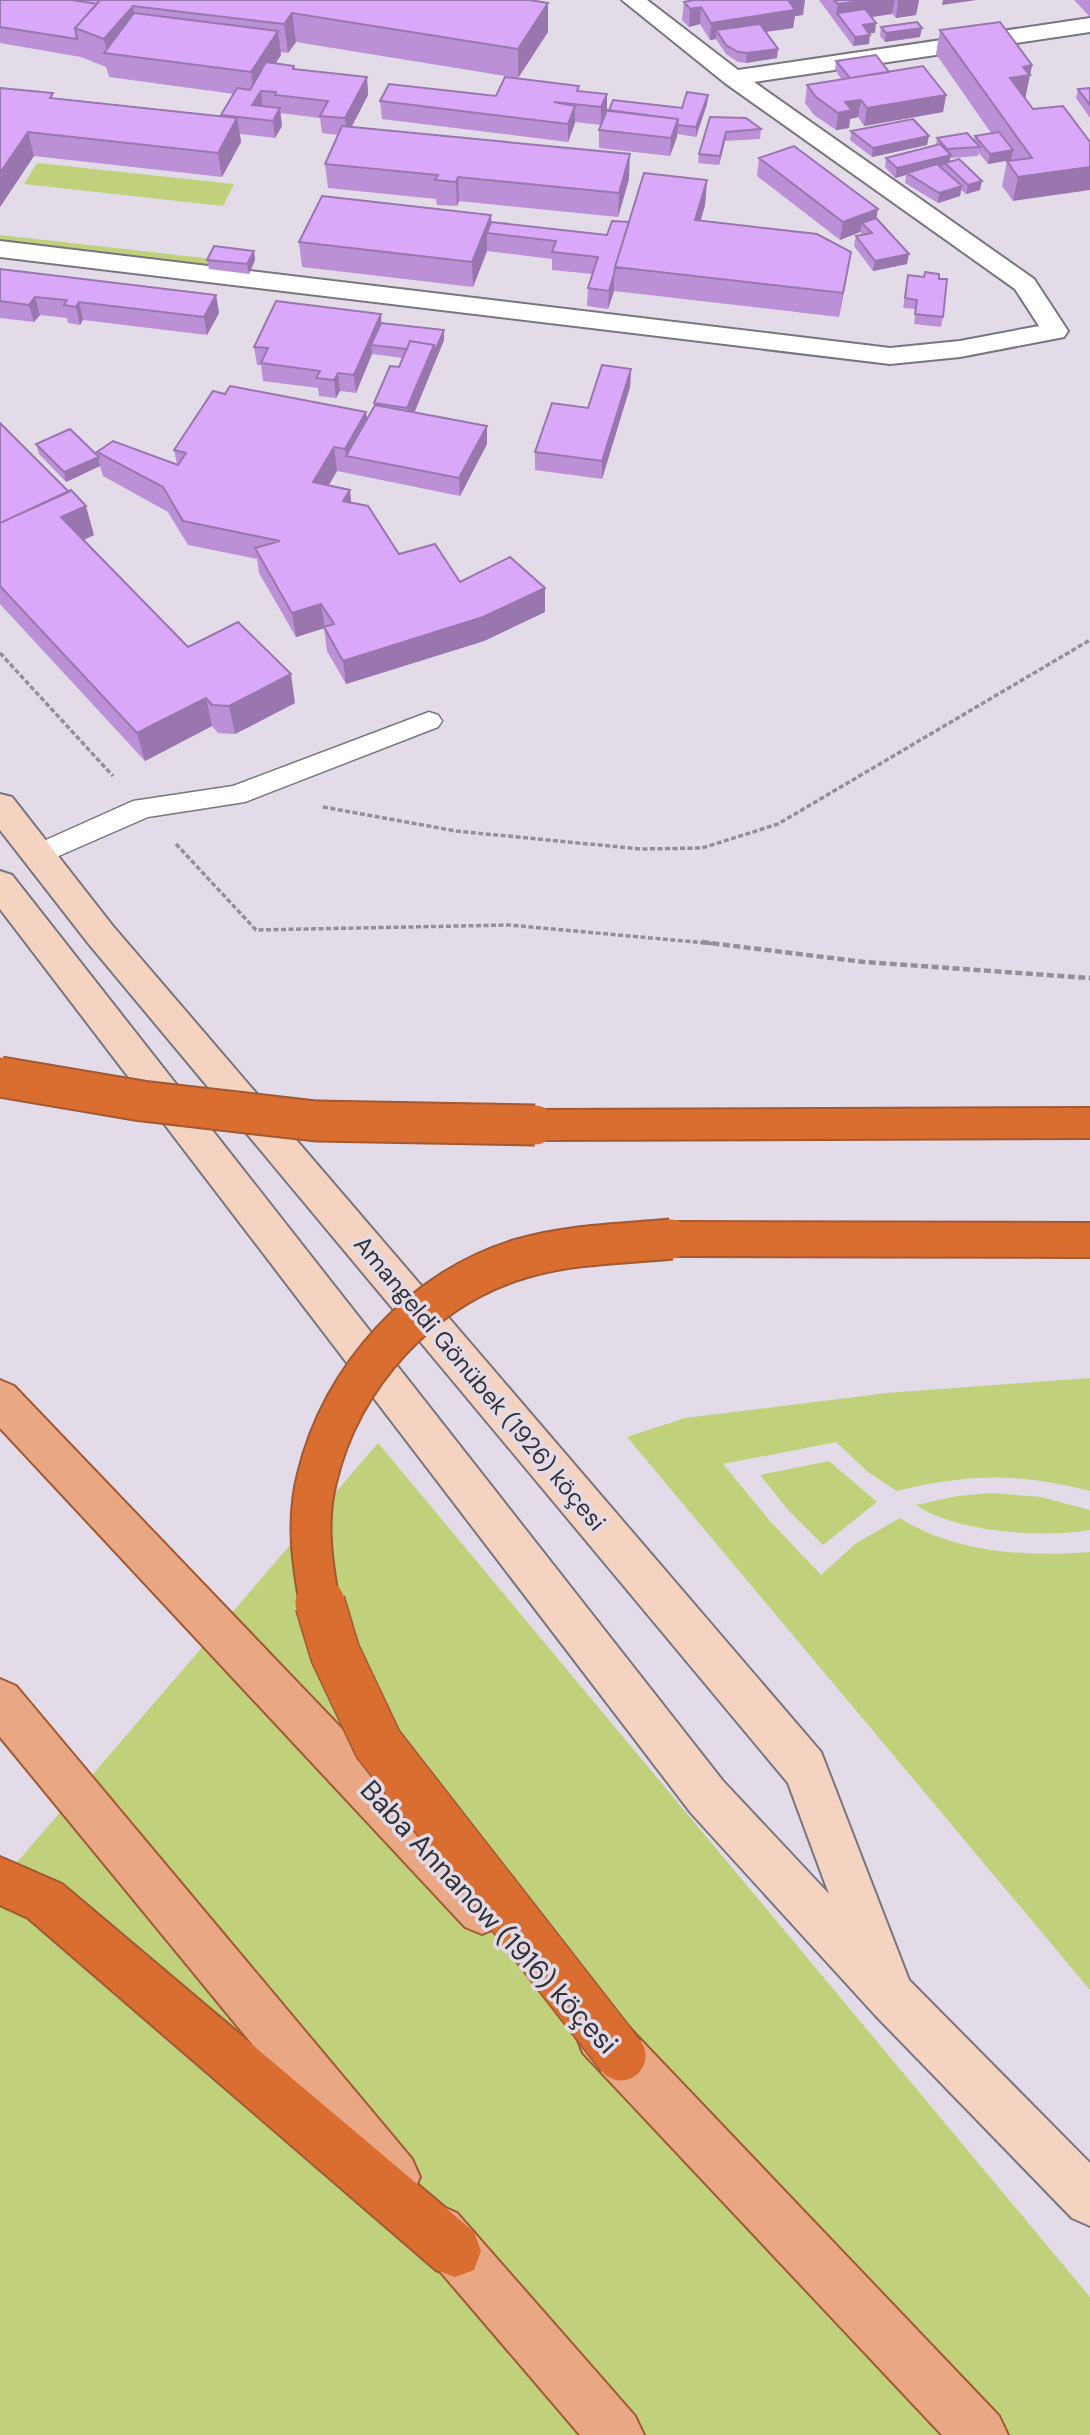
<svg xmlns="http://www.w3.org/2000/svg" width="1090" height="2435" font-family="'DM Sans',sans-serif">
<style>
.green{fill:#c1d07a}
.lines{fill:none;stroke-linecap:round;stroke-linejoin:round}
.lane-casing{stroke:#7a747f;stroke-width:3}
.street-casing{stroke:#7a747f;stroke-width:4}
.secondary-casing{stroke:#7a747f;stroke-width:4}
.primary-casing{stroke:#a05933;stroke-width:4}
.highway-casing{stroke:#a05933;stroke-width:4}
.path-far1{stroke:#948f97;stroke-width:3.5;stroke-dasharray:5 2.5;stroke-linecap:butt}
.path{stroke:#948f97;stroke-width:4.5;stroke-dasharray:7 3.5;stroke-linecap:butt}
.lane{fill:#fff;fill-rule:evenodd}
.street{fill:#fff;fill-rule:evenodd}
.secondary{fill:#f4d4c1;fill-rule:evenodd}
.primary{fill:#e9a883;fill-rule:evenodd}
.highway{fill:#da6e31;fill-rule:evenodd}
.highway-bridge-far1-casing{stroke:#a05933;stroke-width:43;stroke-linecap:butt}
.highway-bridge-casing{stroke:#a05933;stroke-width:52;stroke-linecap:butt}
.highway-bridge-far1{stroke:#da6e31;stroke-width:39}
.highway-bridge{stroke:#da6e31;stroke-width:49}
.wall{fill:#bb90d6}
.shaded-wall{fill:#9976ae}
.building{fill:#daa8f9;stroke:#9976ae;stroke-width:2}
.labels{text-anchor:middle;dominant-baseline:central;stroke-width:7;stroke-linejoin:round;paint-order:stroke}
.street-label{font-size:24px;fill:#343236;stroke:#e3dce8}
.near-street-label{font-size:28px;fill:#343236;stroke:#e3dce8}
</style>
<rect width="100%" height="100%" fill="#e3dce8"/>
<!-- green -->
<path class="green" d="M37,163l197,21 -11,22 -199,-22z
M0,235l213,24 -4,7 -209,-24z
M1090,1378v113c-71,-18 -121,-18 -193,0l-29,-19 -32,-30 -113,22 47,57 51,54 34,-31 45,-26c54,35 128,39 190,34v438l-463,-553 58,-19 202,-25z
M378,1443l712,854v138h-1090v-553z
M829,1461l48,41 -54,43 -34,-34 -29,-36z
M993,1493l48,4 49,13v20c-47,8 -133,3 -174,-25l41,-9z"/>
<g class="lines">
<defs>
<path id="lane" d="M429,712l9,3 4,6 -4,6 -193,75 -97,15 -110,48 -10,-3 -4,-7 4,-7 105,-47 100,-15z"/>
<path id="street" d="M622,0h25l91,70 352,-52v14l-336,50 280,197 34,52 -4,6 -104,20 -70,7 -890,-107v-16l890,107 70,-7 79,-15 -24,-37 -290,-206z"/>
<path id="secondary" d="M0,794l12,3 100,128 709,827 88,228 181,183v63l-18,-8 -197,-203 -184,-202 -691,-904v-38l12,4 711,906 106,113 -41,-111 -700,-840 -88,-113z"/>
<path id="primary" d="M0,1380l14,6 485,507 7,17 -7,17 -17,7 -17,-7 -465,-499z
M0,1679l16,7 396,473 8,18 -8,18 -18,8 -18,-8 -376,-458z
M601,2010l18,7 380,399 9,19h-66l-359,-382 -7,-18 7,-18z
M439,2205l18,8 178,203 9,19h-64l-159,-186 -8,-18 8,-18z"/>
<path id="highway" d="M1090,1108v30l-555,2 -13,-4 -6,-11 6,-11 13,-4z
M671,1222l419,1v34l-419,-1 -14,-5 -5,-12 5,-12z
M0,1857l62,27 412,348 7,19 -7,19 -19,7 -19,-7 -408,-352 -28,-13z"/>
</defs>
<!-- lane casing -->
<use href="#lane" class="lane-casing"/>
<!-- street casing -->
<use href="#street" class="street-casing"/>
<!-- secondary casing -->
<use href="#secondary" class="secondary-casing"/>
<!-- primary casing -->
<use href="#primary" class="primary-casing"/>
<!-- highway casing -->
<use href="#highway" class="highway-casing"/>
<!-- path-far1 -->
<path class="path-far1" d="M0,653l113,123
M323,807l133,24 184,18 62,-1 76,-24 312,-184
M176,844l80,86 253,-5 208,19"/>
<!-- path -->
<path class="path" d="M702,942l162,20 226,16"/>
<!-- lane -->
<use href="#lane" class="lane"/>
<!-- street -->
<use href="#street" class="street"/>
<!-- secondary -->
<use href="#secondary" class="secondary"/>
<!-- primary -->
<use href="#primary" class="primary"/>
<!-- highway -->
<use href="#highway" class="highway"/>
<defs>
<path id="highway-bridge-far1" d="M0,1077l142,24 174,20 219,4
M320,1605c-8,-42 -14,-85 -3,-127 24,-101 105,-191 206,-220 48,-14 98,-14 148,-19"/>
<path id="highway-bridge" d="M320,1603l15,50 43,91 243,312"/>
</defs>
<!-- highway-bridge-far1 casing -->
<use href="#highway-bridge-far1" class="highway-bridge-far1-casing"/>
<!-- highway-bridge casing -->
<use href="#highway-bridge" class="highway-bridge-casing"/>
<!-- highway-bridge-far1 -->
<use href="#highway-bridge-far1" class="highway-bridge-far1"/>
<!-- highway-bridge -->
<use href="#highway-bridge" class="highway-bridge"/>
</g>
<!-- wall -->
<path class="wall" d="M0,0h530l18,32 -30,46 -222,-36 -8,11 -8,-1 1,3 -6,9 19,2 1,3 72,8 1,18 -17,32 278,52 -11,38 -159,-16 -2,5 -20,-1 -1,-6 -108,-11 -3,-24 13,-29 -16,-2 -2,-15 -40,-5 2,13 -7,12 -35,-4 1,8 -19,35 -188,-21 -34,51v-119l54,10 167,18 13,-22 -125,-17 -3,-10 -25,-10 -81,-14z
M819,0h100l-3,15 -20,3 -4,-4 -21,3 4,16h-6v11l-16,2z
M1074,0h16v17z
M684,2l119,13 -8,1 -2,12 -27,4 11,26 -31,5 -8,-1 -12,-8 -10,-15 -6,1 -10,-16 -11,3 -7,-7z
M881,27l39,10 -35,5 -5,-6z
M940,30l92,35 -7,34 8,10 30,-3 -50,95 -11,-15 5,-25h4l-1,-1 -22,4 -9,-11 -1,3 -28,2 -1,4 31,28 -14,4 -5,-4 -1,6 -22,7 -33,-20 1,-8 -11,3 -10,-11 1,-9 50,-13 1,-7 37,2 1,-4 16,-3 -55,-79z
M836,61l53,11 57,23 -3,17 -79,14 -6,-9 -8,2 -1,9 -13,2 -22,-15 -9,-12 2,-18 35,-5 -7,-10z
M1090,88v30l-14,-20 2,-9z
M579,91l28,3v17l75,-3 26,-13 -1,9 -11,33 -19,-3 -7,22 -71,-8v-18l2,-5 -26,-3 -7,20 -186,-23 -2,-18 116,-5z
M710,117l51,12 -1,10 -35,2 -6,24 -21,-2 1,-9z
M851,131l76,14 -55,12 -22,-17z
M759,158l117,60 31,46 -34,7 -19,-25 2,-10 7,-1 -3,-3 -20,8 -83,-64z
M707,180l-2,25 -5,15 147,56 -8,41 -225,-26 -6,18 -21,-3 1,-18 4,-14 -40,-4v-11l-65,-8 -14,36 -171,-20 -3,-25 192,-20 116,13z
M254,251l1,9 -6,14 -40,-5 -2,-9z
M0,269l216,26 3,18 -12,22 -124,-15 -3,5 -12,-2 -1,-5 -27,-3 -6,7 -34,-4z
M908,275l31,4 4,38 -2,10 -27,-3 2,-15 -13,-1z
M381,323l63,7v10l-30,72 73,14v18l-27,52 -123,-25 -8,14 21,5 1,13 48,51 61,28 85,30 -61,29 -138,43 -19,-33 -3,-23 -28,9 -37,-64 -2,-14 -69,-14 -20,-33 -65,-36 -3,-10 -34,16 -27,-28 -3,-10 62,12 -1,-4 80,12 -3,-14 51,-56 141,18 1,7 7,-12v-4l25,-36 4,-9 -31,-4 -16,39 -16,-2 -4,7 -17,-2 -1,-8 -55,-7 -2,-16h-4l-3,-18z
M631,369l-1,18 -28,92 -67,-9v-18l53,-44z
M0,423l94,112 -11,5 105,107 107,56 -60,31 -17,-1 -6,-7 -67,35 -145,-157z"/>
<!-- shaded-wall -->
<path class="shaded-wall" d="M788,0h17l-2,15 -8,1 -2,12 -71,10 -6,-8v9l-6,1 1,-17z
M869,0h26l-3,14 -49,7 -6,-8 -2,9 3,-18z
M898,0h21l-3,15 -20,3z
M943,0h34l-35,5z
M548,3v29l-30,46v-29z
M133,6l5,29 -31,18 -3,-14z
M701,7l-1,17 -11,3 1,-18z
M292,13l4,29 -8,11 -4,-29z
M876,23l-1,10 -13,1 1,-9z
M922,28l-2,9 -35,5 1,-9z
M278,31l3,24 -27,41 -3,-24z
M870,35l-1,9 -16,2 2,-9z
M778,49l-1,9 -31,5 1,-10z
M1032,65l-2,10 -5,24 -15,-21 13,-11z
M367,77l1,18 -21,41 -2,-18z
M261,91l2,17 -11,-3z
M607,94v18l-6,13v-18z
M708,95l-1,9 -11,33v-10z
M946,95l-3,17 -79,14 3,-18z
M861,100l-3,17 -8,2 -1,9 -13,2 2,-17 7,-11z
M575,106v17l-7,19v-18z
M280,108l2,18 -7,12 -2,-17z
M237,118l4,24 -19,35 -4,-24z
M678,119l-1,18 -7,19 1,-18z
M28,132l6,24 -34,51v-34z
M726,132l-1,9 -6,24 1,-9z
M929,136l-2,9 -55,12 1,-9z
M1013,150l-2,10 -23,4 2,-10z
M630,154l-1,25 -11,38 1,-24z
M951,155l-2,9 -4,-1v2l-37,9 -1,-1 -1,2 -11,3 2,-10z
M1090,167v23l-77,11 5,-24z
M458,177l1,24 -2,5 -1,-24z
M707,180l-2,25 -11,40 1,-25z
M982,181l-2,9 -14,4 2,-9z
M962,186l-2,10 -22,7 1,-10z
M878,209l-3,18 -13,-4 -2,9 -20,8 3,-18z
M491,215l1,19 -5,-1v18l-14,36 -1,-25z
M254,251l1,9 -6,14 -2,-10z
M851,252l-4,24 -8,41 4,-24z
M909,254l-2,10 -34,7 2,-10z
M614,274v17l-6,18 1,-18z
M216,295l3,18 -12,22 -3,-18z
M35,297l5,18 -6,7 -5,-17z
M79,302l4,18 -3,5 -4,-18z
M381,314l1,18 -11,13 1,9 -16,39 -2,-18z
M444,330v10l-35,86 -2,-18 27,-63z
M631,369l-1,18 -28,92v-18z
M338,373l2,18 -4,7 -2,-18z
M366,412l3,25 -23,19 -1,-7z
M487,426v18l-27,52 -1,-18z
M334,447l3,24 -21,36 -3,-25z
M98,457l2,9 -34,16 -2,-10z
M350,490l2,24 -9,-13z
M86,506l8,29 -25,12 -69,-19z
M545,588v24l-61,29 -138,43 -3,-23z
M321,604l4,24 -29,9 -4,-24z
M291,674l4,29 -60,31 -6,-28z
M206,698l6,28 -67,35 -8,-28z"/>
<!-- building -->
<path class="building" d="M0,0h72l25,4 -22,24 2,11 -77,-12z
M72,0h28l-3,4z
M100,0h430l18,3 -30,46 -226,-36 -8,11 -151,-18 -29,33 -29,-11z
M694,0h94l7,10 -84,13 -10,-16 -11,2 -6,-7z
M834,0h35l-31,4z
M865,9l11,14 -13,2 7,10 -15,2 -18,-24z
M134,13l144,18 -27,41 -147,-19z
M917,22l5,6 -36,5 -5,-6z
M1000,22l32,43 -9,2 7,8 -20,3 23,31 30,-3 27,36v25l-72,10 -11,-16 25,-3 -92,-128z
M760,24l18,25 -31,4 -9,-1 -12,-7 -10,-15z
M876,55l13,17 -39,6 -14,-17z
M266,62l28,4 -1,3 74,8 -22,41 -25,-2 8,-15 -53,-6 1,-3 -15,-1 -9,14 28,3 -7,13 -52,-6 16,-27 13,2z
M923,66l23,29 -79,13 -6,-8 -16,2 7,8 -14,3 -22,-16 -9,-12z
M505,77l74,9 -2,5 30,3 -6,13 -47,-5 21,4 -7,18 -188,-23 9,-17 107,12z
M0,88l53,5 -3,5 187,20 -19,35 -190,-21 -28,41z
M1090,88v17l-12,-16z
M687,92l21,3 -12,32 -19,-2 1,-6 -69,-8 4,-11 69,8z
M607,110l71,9 -7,19 -72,-8z
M710,117l36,1 15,11 -35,3 -6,24 -21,-2z
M913,119l16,17 -56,12 -22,-17z
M342,126l288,28 -11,39 -161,-16 -2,5 -21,-2 3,-5 -113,-11z
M999,132l14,18 -23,4 -15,-18z
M967,133l13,14 -33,2 -10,-11z
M940,144l11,11 -54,13 -11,-10z
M794,146l84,63 -35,13 -84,-64z
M959,159l23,22 -14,4 -23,-22z
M937,164l25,22 -23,7 -32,-20z
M644,173l63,7 -12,40 122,14 34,18 -8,41 -228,-26z
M322,196l169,19 -19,47 -173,-20z
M876,218l33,36 -34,7 -19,-25 16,-3 -10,-10z
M612,221l17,1 -14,45 -1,7 -5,17 -21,-3 10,-31 -46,-5 4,-11 -69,-8 4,-11 116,13z
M214,246l40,5 -7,13 -40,-4z
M0,269l216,26 -12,22 -125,-15 -3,5 -12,-2 3,-5 -32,-3 -6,8 -29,-4z
M925,272l14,2v5h8l-4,38 -28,-3 2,-14 -12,-2 3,-23 16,2z
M276,301l105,13 -27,61 -16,-2 -4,7 -18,-2 4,-7 -59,-8 7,-15 -14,-1z
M381,323l63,7 -10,23v-8l-24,-4 -3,8 -36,-4z
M410,341l24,4 -27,63 -33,-5 16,-37 9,1z
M602,365l29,4 -29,92 -67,-9 17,-49 36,5z
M230,386l136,26 -21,37 -11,-2 -21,35 37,8 -7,11 25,5 31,48 36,-10 25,38 50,-25 35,31 -62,29 -140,44 -19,-34 10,-3 -13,-20 -29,9 -37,-65 25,-7 -97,-20 -20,-34 -66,-35 16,-11 65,24 8,-12 -12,-3 39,-59 12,3z
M375,405l112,21 -28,52 -113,-22z
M0,423l69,69 -69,31z
M70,429l29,28 -35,15 -28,-28z
M71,490l15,16 -25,11 127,130 50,-25 53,52 -62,32 -17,-1 -6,-7 -69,35 -137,-147v-63z"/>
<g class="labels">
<!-- street labels -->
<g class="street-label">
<text transform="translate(480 1383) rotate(50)">Amangeldi Gönübek (1926) köçesi</text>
</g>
<!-- near-street labels -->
<g class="near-street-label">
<text transform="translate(489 1917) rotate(47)">Baba Annanow (1916) köçesi</text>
</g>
</g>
</svg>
